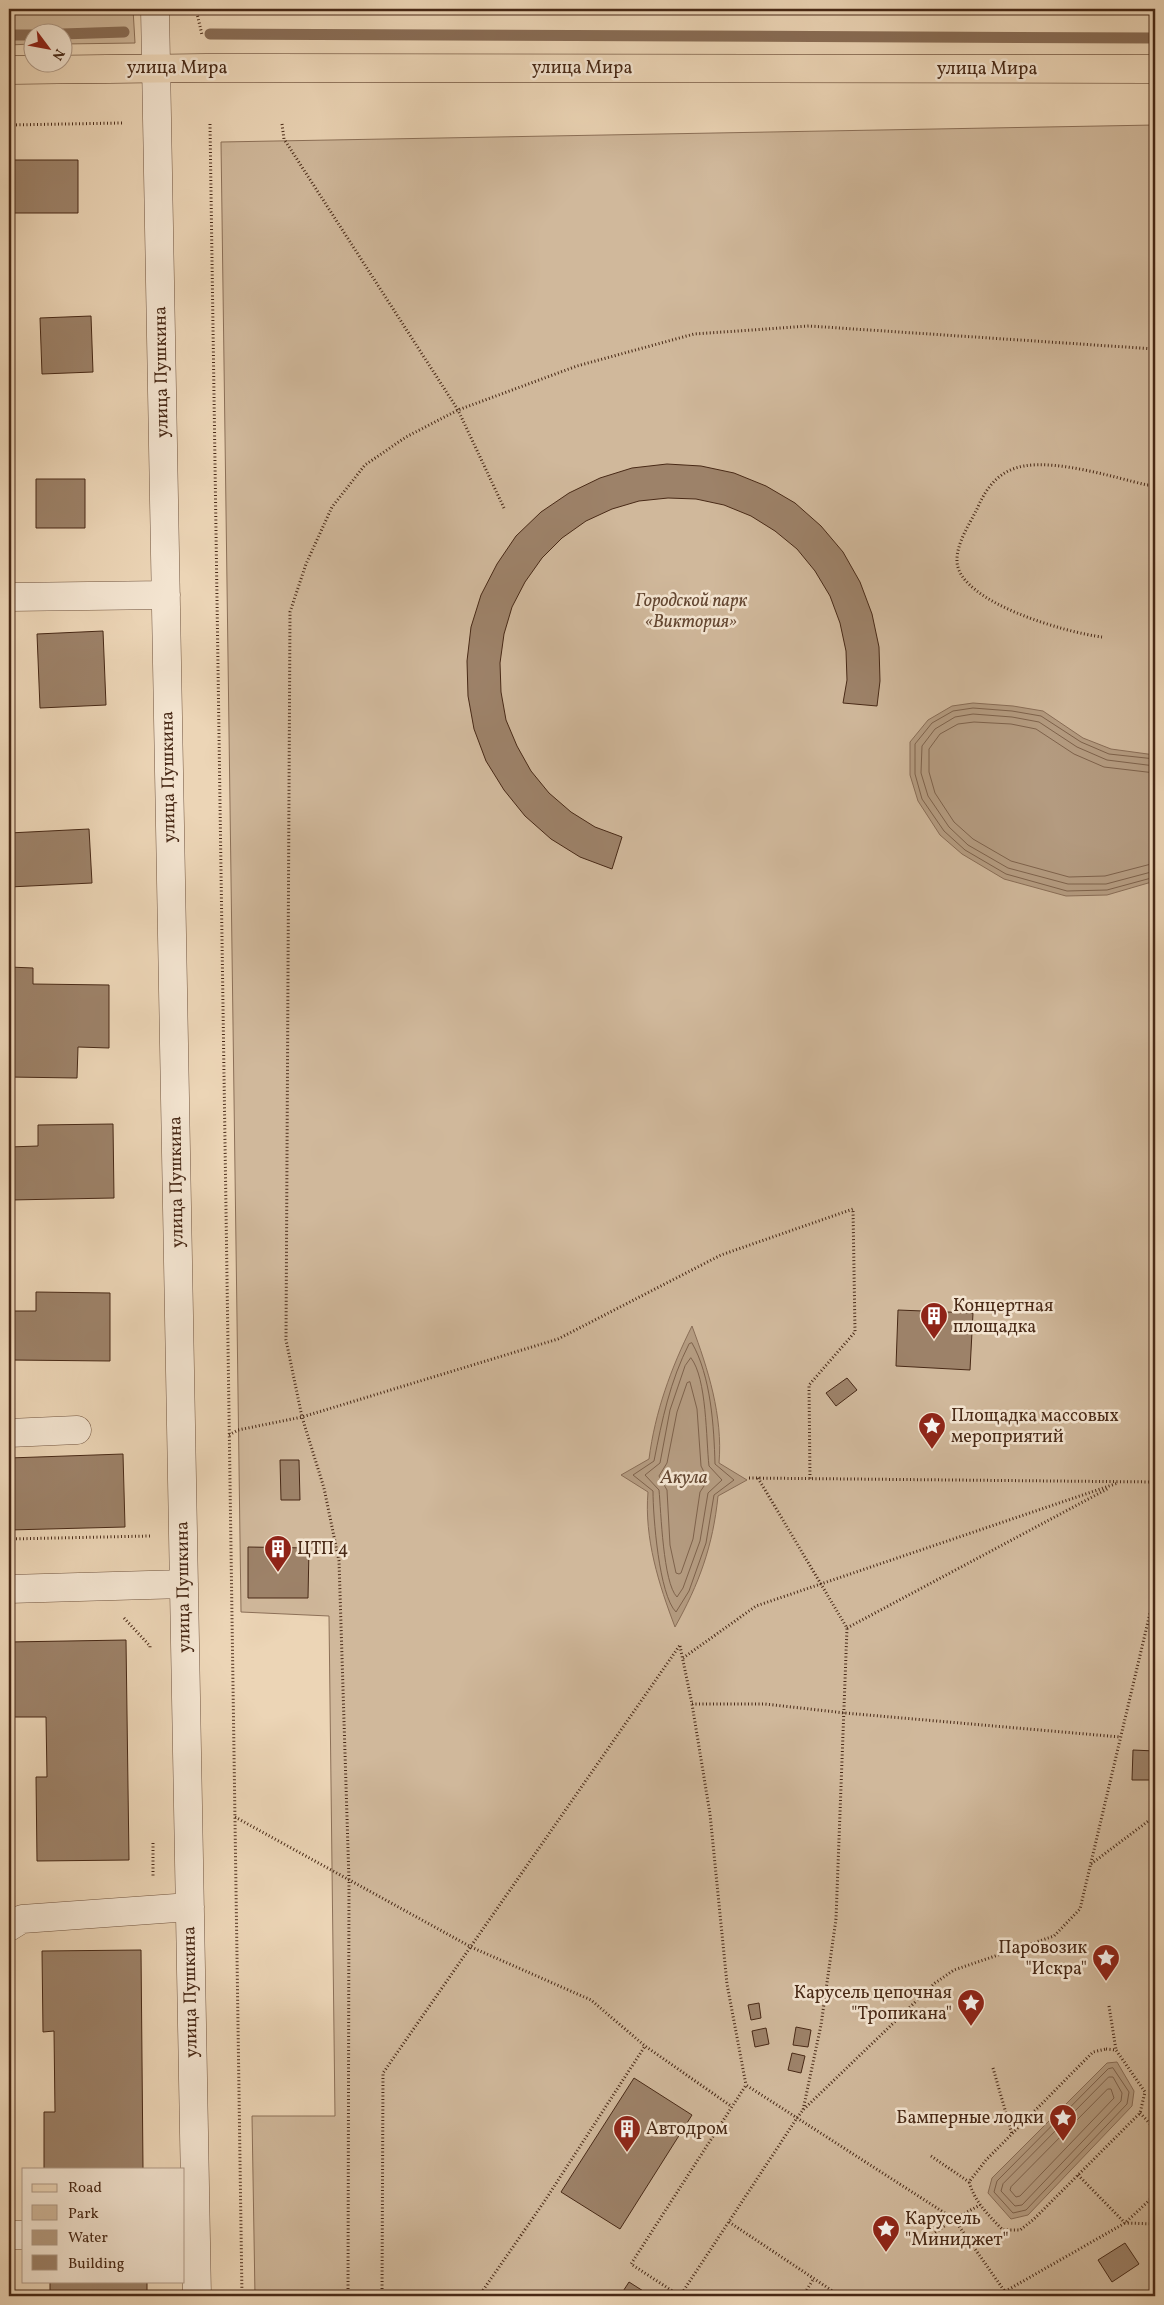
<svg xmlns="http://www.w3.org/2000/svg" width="1164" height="2305" font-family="Vollkorn,serif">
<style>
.green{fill:#d0b89b;stroke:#8c7058}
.water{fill:#b49b80;stroke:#896d56}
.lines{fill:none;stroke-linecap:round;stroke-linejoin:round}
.shore{stroke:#7e624b;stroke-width:1}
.stream{stroke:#896d56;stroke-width:11}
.building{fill:#9d8269;stroke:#482916}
.minor-casing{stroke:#71543e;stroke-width:29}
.major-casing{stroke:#482916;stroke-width:29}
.path{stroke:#482916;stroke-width:3;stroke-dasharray:1 2.5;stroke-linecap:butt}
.minor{stroke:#f3e4d0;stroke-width:28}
.major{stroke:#ecd5b6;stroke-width:28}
.labels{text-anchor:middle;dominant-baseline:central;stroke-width:5;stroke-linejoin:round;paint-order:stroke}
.street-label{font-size:18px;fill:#482916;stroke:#f3e4d0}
.park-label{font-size:18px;font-style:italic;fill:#634631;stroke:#f3e4d0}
.poi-label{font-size:18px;fill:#482916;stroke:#f3e4d0;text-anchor:start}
.water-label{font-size:19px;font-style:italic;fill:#634630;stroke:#f3e4d0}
</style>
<rect width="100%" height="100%" fill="#ecd5b6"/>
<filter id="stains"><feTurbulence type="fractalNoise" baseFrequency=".004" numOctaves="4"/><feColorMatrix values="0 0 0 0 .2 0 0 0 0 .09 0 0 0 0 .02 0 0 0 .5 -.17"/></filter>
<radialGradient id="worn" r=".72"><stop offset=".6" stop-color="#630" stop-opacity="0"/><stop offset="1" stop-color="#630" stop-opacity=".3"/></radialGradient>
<!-- green -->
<path class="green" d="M9,9h124l2,34 -72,1 -1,-12h-30v12l-23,1z
M1155,125v2171h-900l-3,-180h83l-6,-500 -88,-4 -20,-1470z"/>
<!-- water -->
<path class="water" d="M973,703l40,3 30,5 40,27 28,11 44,6v126l-48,14 -41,1 -62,-17 -42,-25 -22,-19 -22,-34 -8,-26v-33l18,-22 24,-14z
M692,1326c16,43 31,90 27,137l28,17 -29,16c-5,50 -19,88 -43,131 -16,-42 -31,-89 -27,-135l-27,-17 28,-16c6,-47 22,-91 43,-133z
M1117,2062l17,29 -2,15 -104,109 -17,4 -23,-26 4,-15 115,-115z"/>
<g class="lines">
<!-- shore -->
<path class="shore" d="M1155,759l-46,-5 -28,-12 -40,-26 -29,-5 -39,-3 -20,3 -21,12 -17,21v30l7,25 22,32 21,19 41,24 61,17 40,-1 48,-13
M1155,766l-48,-6 -30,-13 -38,-25 -27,-5 -39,-3 -18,3 -20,12 -13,17 -1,27 7,23 21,31 19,18 40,23 60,16h38l49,-13
M1155,773l-51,-6 -30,-13 -38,-25 -25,-5 -37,-2 -16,2 -18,10 -11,15v23l6,21 19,29 19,17 38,22 58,16 36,-1 50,-13
M692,1343c19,33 22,84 23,121l19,16 -20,15 -8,48 -17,48 -13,21c-17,-17 -23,-96 -23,-121l-20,-16 21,-14c8,-41 16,-80 35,-117z
M691,1358c16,20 15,82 18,108l13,14 -14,13 -8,48 -17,47 -6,9c-14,-14 -16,-86 -18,-107l-14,-15 15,-12 10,-53 15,-44z
M690,1382l7,27 4,57 7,14 -8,12 -7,47 -12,34 -2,1 -3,-1 -6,-28 -3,-55 -8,-14 8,-13 10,-51 10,-29z
M1113,2068l16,24 -2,12 -101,106 -13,3 -19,-21 3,-11 111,-112z
M1109,2077h4l9,16 -1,8 -99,104 -7,1 -14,-15 2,-7z
M1108,2089h3l3,9 -94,98 -4,1 -6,-7 1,-3z"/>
<!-- stream -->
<path class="stream" d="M62,34l62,-2
M210,34l945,4
M9,35h23"/>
</g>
<!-- building -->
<path class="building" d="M12,160h66v53h-65z
M91,316l2,56 -51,2 -2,-56z
M667,464l34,2 33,7 32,13 29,17 26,23 22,26 17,30 12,32 7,33 1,34 -3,25 -34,-3 4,-23 -1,-29 -6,-28 -10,-27 -15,-25 -18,-22 -22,-18 -24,-15 -27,-11 -28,-6 -28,-1 -29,3 -27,8 -26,12 -24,17 -20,20 -17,24 -13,25 -8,27 -4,29 1,29 5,28 11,26 14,25 18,22 22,19 24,15 27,10 -10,32 -32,-12 -29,-18 -26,-23 -21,-26 -18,-29 -12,-32 -6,-33 -1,-35 4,-34 10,-32 16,-31 19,-28 25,-24 28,-19 31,-15 32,-10z
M36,479h49v49h-49z
M103,631l3,74 -66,3 -3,-74z
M89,829l3,54 -83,4v-54z
M9,967l24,1v16l76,1v63l-31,-1 -1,31 -68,-1z
M113,1124l1,74 -104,2 -1,-53 29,-1v-21z
M36,1292l74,1v68l-99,-1 1,-49h24z
M898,1310l75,3 -3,57 -74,-4z
M847,1378l10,12 -21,16 -10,-13z
M1154,1395h1v43l-2,-1z
M123,1454l2,73 -116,3v-72z
M280,1460h19l1,40h-19z
M248,1547l61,1 -1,50h-60z
M126,1640l3,220 -92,1 -1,-84h11l-1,-60h-37v-75z
M1133,1750l22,1v29h-23z
M141,1950l2,219h-99v-57h11l-1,-81 -11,1 -1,-81z
M759,2003l2,15 -10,2 -3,-15z
M796,2027l15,3 -3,17 -15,-2z
M766,2028l3,16 -14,3 -3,-16z
M792,2053l13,3 -4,17 -13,-3z
M634,2078l58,37 -72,114 -59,-37z
M1125,2243l14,21 -27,18 -14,-22z
M50,2281h97v15h-97z
M629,2282l22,14h-31z"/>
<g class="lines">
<defs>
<path id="minor" d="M155,9l42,2287
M9,597l157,-2
M9,1433l68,-3
M9,1589l175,-5
M9,1927l13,-8 168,-12
M9,2235h15"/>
<path id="major" d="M9,70l197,-2 949,1"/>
</defs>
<!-- minor casing -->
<use href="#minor" class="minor-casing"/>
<!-- major casing -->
<use href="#major" class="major-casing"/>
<!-- path -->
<path class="path" d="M196,9l6,26
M210,124l32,2172
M282,124l2,15 174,271 46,98
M9,125l113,-2
M1102,637c-34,-4 -142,-34 -145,-75 -1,-18 12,-37 20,-53 9,-21 22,-39 47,-43 35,-6 89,11 123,19h8
M229,1435l9,-5 64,-13 256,-78 163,-84 132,-46 2,123 -46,53 1,94
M749,1478l406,4
M758,1478l89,150 -11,291 -15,106 -18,85
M9,1539l141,-3
M124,1618l26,28v3
M847,1628l262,-140
M680,1646l12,58 18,110 17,170 19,101
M683,1658l73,-52 362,-123
M692,1704h73l80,9 275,24
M235,1817l236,130 120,53 54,46 86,60
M153,1843v34
M1091,1864l60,-45 4,-1
M1109,2006l7,44
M1106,2049l10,1 29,42 -5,21 -107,107 -13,10h-17c-15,-15 -28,-28 -34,-48l17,-22 107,-108z
M993,2068l19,66
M1140,2113l15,16
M931,2156l38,26
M1078,2175l47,48 30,1
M729,2222l111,74
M921,2243l33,-24 26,-14
M348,2296l1,-415 -10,-320 -15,-73 -22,-71 -16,-77 4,-728 16,-48 26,-57 33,-42 41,-28 52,-27 119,-44 117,-32 115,-8 346,23
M382,2296l1,-223 297,-428
M479,2296l65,-94 101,-156
M803,2296l11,-18
M1000,2296l4,-4 121,-69 30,-28
M1008,2296l-54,-77 -208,-134 -115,179 49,32 117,-178 6,-8 132,-127 19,-13 100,-34 26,-27 75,-317"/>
<!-- minor -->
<use href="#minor" class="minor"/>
<!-- major -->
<use href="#major" class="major"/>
</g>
<!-- icons -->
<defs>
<symbol id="building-pin" viewBox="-11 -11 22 30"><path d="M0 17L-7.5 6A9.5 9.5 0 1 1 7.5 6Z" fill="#8f2418" stroke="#f3e4d0"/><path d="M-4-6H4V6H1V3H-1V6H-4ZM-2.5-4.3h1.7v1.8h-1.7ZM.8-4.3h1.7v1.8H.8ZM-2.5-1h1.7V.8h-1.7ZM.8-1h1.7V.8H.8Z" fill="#fff"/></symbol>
<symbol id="sight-pin" viewBox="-11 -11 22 30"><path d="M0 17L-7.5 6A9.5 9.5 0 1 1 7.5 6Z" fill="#8f2418" stroke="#f3e4d0"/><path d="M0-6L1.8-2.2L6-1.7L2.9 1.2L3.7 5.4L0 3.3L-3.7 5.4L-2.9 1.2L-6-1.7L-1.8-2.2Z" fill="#fff"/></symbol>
</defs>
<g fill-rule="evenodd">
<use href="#building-pin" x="918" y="1300" width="32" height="43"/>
<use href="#sight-pin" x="916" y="1410" width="32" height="43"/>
<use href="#building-pin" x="262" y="1533" width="32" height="43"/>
<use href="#sight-pin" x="1090" y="1942" width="32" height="43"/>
<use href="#sight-pin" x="955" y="1987" width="32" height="43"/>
<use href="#sight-pin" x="1047" y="2102" width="32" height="43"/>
<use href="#building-pin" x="611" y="2113" width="32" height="43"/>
<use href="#sight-pin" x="870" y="2213" width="32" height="43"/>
</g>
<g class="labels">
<!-- street labels -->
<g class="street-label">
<text x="177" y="68">улица Мира</text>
<text x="582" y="68">улица Мира</text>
<text x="987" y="69">улица Мира</text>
<text transform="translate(162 372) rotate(-91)">улица Пушкина</text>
<text transform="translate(169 777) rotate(-91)">улица Пушкина</text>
<text transform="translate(177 1182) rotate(-91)">улица Пушкина</text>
<text transform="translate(184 1587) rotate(-91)">улица Пушкина</text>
<text transform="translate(191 1992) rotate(-91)">улица Пушкина</text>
</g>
<!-- park labels -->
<g class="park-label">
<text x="691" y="601">Городской парк<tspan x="691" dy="21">«Виктория»</tspan></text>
</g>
<!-- poi labels -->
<g class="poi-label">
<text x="953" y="1306">Концертная<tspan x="953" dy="21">площадка</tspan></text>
<text x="951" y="1416">Площадка массовых<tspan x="951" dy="21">мероприятий</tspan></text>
<text x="297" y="1549">ЦТП 4</text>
<text x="1087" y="1948" text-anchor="end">Паровозик<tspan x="1087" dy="21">"Искра"</tspan></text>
<text x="952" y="1993" text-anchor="end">Карусель цепочная<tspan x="952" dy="21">"Тропикана"</tspan></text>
<text x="1044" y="2118" text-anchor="end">Бамперные лодки</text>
<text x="646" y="2129">Автодром</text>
<text x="905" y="2219">Карусель<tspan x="905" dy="21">"Миниджет"</tspan></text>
</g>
<!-- water labels -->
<g class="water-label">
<text x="684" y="1478">Акула</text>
</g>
</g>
<!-- margin -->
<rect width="1164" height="2305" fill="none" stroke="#ecd5b6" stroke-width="30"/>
<rect x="10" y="10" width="1144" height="2285" fill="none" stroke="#482916" stroke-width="2.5"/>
<rect x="15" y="15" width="1134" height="2275" fill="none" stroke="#482916"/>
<!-- legend -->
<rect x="22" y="2168" width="162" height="115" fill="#f3e4d0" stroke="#af9986"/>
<rect x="32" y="2184" width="25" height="8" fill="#ecd5b6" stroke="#af9986"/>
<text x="68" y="2192" font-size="15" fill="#482916">Road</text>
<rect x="32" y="2205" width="25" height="15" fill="#d0b89b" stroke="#af9986"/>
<text x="68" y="2218" font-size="15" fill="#482916">Park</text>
<rect x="32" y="2230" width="25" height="15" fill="#b49b80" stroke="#af9986"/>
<text x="68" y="2242" font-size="15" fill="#482916">Water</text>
<rect x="32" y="2255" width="25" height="15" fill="#9d8269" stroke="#af9986"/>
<text x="68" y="2268" font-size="15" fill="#482916">Building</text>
<!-- north arrow -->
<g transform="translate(48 48) rotate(122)"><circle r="24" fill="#f3e4d0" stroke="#af9986"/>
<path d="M0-4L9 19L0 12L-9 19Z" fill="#8f2418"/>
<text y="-8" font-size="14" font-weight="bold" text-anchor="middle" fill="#482916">N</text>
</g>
<rect width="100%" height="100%" filter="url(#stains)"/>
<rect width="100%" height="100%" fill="url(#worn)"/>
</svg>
